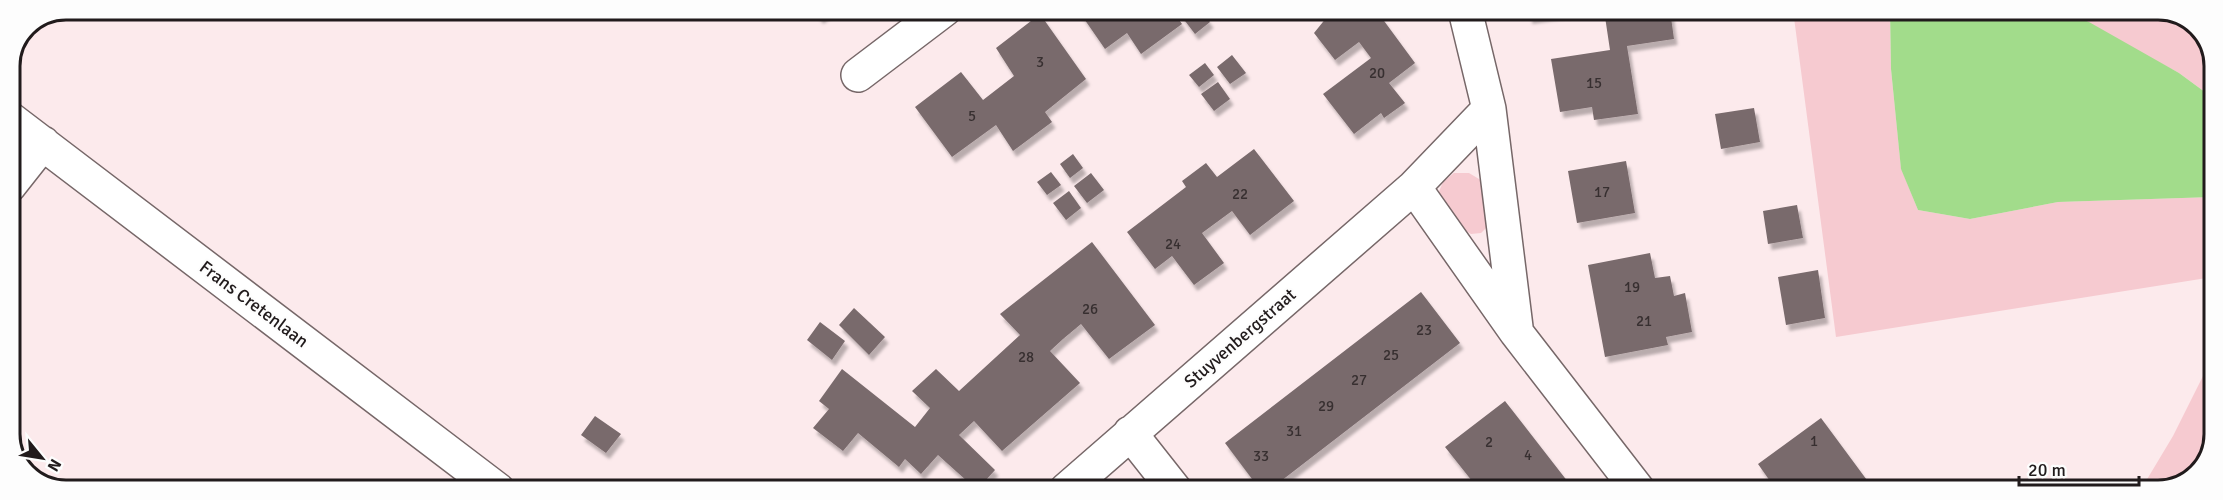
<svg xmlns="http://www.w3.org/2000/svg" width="2223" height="500" font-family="Signika,sans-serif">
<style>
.green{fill:#f6cad0}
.water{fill:#a2dc8b}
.building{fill:#796a6c;filter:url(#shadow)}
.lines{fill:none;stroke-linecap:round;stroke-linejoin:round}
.minor-casing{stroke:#766768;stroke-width:36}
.minor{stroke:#fff;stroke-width:33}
.labels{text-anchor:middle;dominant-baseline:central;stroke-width:4.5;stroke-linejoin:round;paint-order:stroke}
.number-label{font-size:15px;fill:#372f30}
.street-label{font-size:18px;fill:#211b1c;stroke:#fdfdfd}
.rim{fill:none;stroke:#211b1c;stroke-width:3}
</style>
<defs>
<filter id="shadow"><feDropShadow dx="3.5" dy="6" stdDeviation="1.5" flood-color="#0004"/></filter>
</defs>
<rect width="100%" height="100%" fill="#fceaec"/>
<!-- green -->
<path class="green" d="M1793,10h97l1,59 10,99 17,42 52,9 88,-17 155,-5v80l-377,60z
M2060,10h109l31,18 14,31 -1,39 -34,-25z
M1454,173h15l15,9 7,41 -10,10 -10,1 -15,-9 -18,-31 5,-12z
M2213,356v90l-19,31 -36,14h-18l33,-55z"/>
<!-- water -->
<path class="water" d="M1890,10h170l29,12 90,51 34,25v99l-155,5 -88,17 -52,-9 -17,-41 -10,-100z"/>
<!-- building -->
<path class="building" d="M813,9h19l-12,9z
M1078,10h94l10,14 -41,30 -14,-21 -22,16z
M1183,10h18l9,12 -15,12 -16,-21z
M1330,10h46l39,53 -26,20 16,20 -21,15 -3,-5 -27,21 -31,-40 48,-36 -12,-16 -24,18 -21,-27 17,-21z
M1528,10h46v1l-45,7z
M1604,10h66l4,29 -47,7 11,68 -44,6 -2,-13 -32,5 -9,-53 59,-9z
M1040,14l46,65 -41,33 7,10 -39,29 -17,-26 -44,32 -37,-50 46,-35 22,28 31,-24 -18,-28z
M1232,55l14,18 -16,11 -13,-17z
M1205,63l9,12 -15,12 -10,-12z
M1218,82l12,17 -16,12 -13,-17z
M1754,108l6,34 -39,7 -6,-35z
M1254,149l40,52 -44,34 -18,-24 -30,22 22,30 -30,22 -22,-29 -17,13 -28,-37 59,-45 -4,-6 24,-18 11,14z
M1073,154l10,14 -13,10 -10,-14z
M1626,161l9,52 -58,10 -9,-52z
M1051,172l10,13 -14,10 -10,-13z
M1091,173l13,17 -17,13 -13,-17z
M1069,191l12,17 -15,12 -13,-17z
M1797,205l6,33 -35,6 -5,-33z
M1092,242l63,83 -46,34 -28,-35 -18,15 -13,12 30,32 -78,68 -28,-30 -15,14 36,35 -18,20 -39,-35 -17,19 -16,-15 -6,8 -41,-34 -15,18 -30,-23 16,-19 -10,-8 23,-32 73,58 15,-19 -18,-17 24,-22 23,22 61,-56 -20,-21z
M1650,253l5,25 15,-2 4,20 11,-3 7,39 -26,5 2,8 -63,12 -17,-92z
M1818,270l7,48 -39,7 -8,-48z
M1421,292l39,51 -192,148h-7l-36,-48z
M854,308l31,29 -16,18 -30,-30z
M820,322l25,19 -13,19 -25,-20z
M1505,401l70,90h-95l-35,-44z
M595,416l26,18 -15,19 -25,-18z
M1821,418l54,73h-98l-19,-27z"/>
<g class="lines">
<defs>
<path id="minor" d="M1465,10l24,99 27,218
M858,75l87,-66
M1489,109l-75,78 102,145 123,159
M9,118l489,372
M9,186l34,-43
M1130,433l45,57
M1066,490l348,-303"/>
</defs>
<!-- minor casing -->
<use href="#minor" class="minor-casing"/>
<!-- minor -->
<use href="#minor" class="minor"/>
</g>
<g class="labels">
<!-- number labels -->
<g class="number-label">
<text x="1040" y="62">3</text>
<text x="1377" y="73">20</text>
<text x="1594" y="83">15</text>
<text x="972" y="116">5</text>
<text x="1602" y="192">17</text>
<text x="1240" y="194">22</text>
<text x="1173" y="244">24</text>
<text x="1632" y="287">19</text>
<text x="1090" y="309">26</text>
<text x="1644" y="321">21</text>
<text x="1424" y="330">23</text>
<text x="1391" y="355">25</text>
<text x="1026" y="357">28</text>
<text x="1359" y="380">27</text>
<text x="1326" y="406">29</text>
<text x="1294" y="431">31</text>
<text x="1814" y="441">1</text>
<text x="1489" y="442">2</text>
<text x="1528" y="455">4</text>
<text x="1261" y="456">33</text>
</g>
<!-- street labels -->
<g class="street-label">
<text transform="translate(254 304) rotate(37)">Frans Cretenlaan</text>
<text transform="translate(1240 338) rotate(-41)">Stuyvenbergstraat</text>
</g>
</g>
<!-- crop -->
<path d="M0 0H2223V500H0ZM66 20H2158A46 46 0 0 1 2204 66V434A46 46 0 0 1 2158 480H66A46 46 0 0 1 20 434V66A46 46 0 0 1 66 20Z" fill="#fdfdfd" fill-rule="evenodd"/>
<path class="rim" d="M66 20H2158A46 46 0 0 1 2204 66V434A46 46 0 0 1 2158 480H66A46 46 0 0 1 20 434V66A46 46 0 0 1 66 20Z"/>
<!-- north arrow -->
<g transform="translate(42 458) rotate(120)" stroke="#fdfdfd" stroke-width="4.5" paint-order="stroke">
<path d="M0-4.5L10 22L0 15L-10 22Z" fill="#211b1c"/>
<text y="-9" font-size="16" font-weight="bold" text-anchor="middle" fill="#211b1c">N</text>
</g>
<!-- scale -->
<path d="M2019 476v9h120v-9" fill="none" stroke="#211b1c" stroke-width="3"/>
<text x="2028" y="476" font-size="18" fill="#211b1c" stroke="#fdfdfd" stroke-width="4.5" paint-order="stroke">20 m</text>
</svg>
